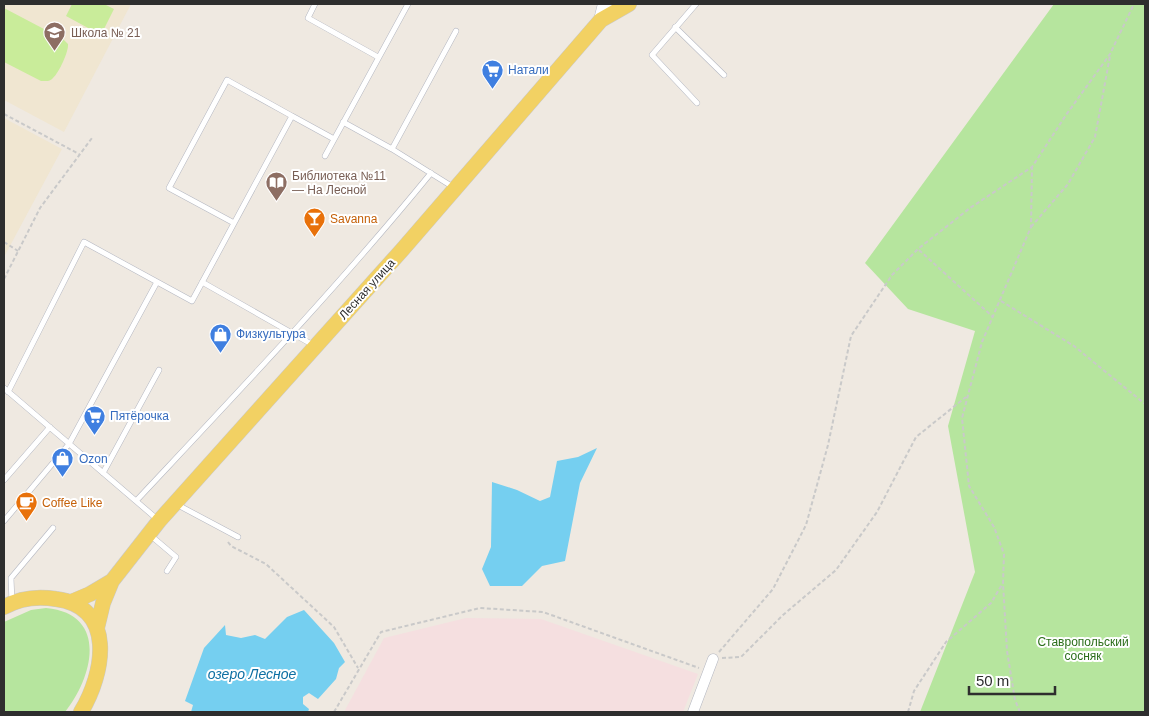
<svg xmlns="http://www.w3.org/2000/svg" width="1149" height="716" font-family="Helvetica,sans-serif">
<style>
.education{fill:#f0e6d1}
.medical{fill:#f5dfe0}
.green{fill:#b6e59e}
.pitch{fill:#c9ec9a}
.water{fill:#75cff0}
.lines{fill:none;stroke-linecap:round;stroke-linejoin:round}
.service-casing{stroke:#b4b7c1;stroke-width:6}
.minor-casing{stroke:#b4b7c1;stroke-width:11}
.secondary-casing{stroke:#b4b7c1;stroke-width:15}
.primary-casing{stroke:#c9c9c9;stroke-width:16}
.path{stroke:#c9c9c9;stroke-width:2;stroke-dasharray:4 2.5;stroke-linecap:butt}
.service{stroke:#fff;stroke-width:5}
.minor{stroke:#fff;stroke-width:10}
.secondary{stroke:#fff;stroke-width:14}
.primary{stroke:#f2d163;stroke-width:15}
.labels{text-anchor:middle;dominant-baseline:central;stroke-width:4;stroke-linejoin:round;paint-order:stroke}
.education-label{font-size:12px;fill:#785e54;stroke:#fff;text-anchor:start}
.shop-label{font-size:12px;fill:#366cbe;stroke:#fff;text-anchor:start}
.food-label{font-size:12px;fill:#c56008;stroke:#fff;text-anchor:start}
.street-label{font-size:12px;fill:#2e2e2e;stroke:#fff}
.park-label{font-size:12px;fill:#2c6e1b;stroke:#fff}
.water-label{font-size:14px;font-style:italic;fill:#0d6fa3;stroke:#fff}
</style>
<rect width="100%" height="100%" fill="#efe9e1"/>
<!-- education -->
<path class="education" d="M4,4h127l-67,128 -60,-32z
M4,118l58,31 -58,108z"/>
<!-- medical -->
<path class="medical" d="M466,618l75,1 157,55 -15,38h-339l40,-74z"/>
<!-- green -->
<path class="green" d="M1054,4h91v708h-225l55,-140 -27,-146 27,-95 -67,-22 -43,-46z
M46,608c63,6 47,69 19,104h-61v-90l27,-12z"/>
<!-- pitch -->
<path class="pitch" d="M72,4h32l10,5 -13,26 -35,-19z
M4,8l59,31 5,5c1,7 -9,29 -15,34 -3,4 -7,3 -12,3l-37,-19z"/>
<!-- water -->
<path class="water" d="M597,448l-17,35 -15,78 -23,5 -20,20h-32l-8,-17 9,-22 1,-65 25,8 23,11 10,-4 7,-36 21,-4z
M304,610l30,33 11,19 -6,6 -3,11 -18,20 -9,-6 -6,4v7l6,5 -1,3h-117l2,-7 -8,-4 19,-53 21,-23 1,10 15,3 14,-3 10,4 22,-22z"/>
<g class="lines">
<defs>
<path id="service" d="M315,4l-7,14 70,39
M696,4l-44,51 45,48
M675,27l49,48
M343,122l49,27 61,38
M392,149l64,-118
M325,156l83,-152
M234,223l-65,-35 58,-108 65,36
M202,282l111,63
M4,388l153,131
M8,392l76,-150 108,59 100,-185 42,23
M103,473l56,-103
M4,480l46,-53
M136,501c101,-108 202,-214 295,-328
M176,504l62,33
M4,521l65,-77 88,-162
M150,535l26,22 -9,14
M12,602l-1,-24 42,-50"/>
<path id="minor" d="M693,712l20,-53"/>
<path id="secondary" d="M601,20l4,-16"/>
<path id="primary" d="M71,602l19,-8 22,-13
M4,607c16,-9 34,-11 52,-8 61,8 48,75 25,113
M97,628l6,-25 9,-22 47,-60 243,-271 199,-230 28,-16"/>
</defs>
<!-- service casing -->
<use href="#service" class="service-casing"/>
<!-- minor casing -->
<use href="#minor" class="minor-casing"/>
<!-- secondary casing -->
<use href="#secondary" class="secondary-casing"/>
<!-- primary casing -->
<use href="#primary" class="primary-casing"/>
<!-- path -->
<path class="path" d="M4,114l75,40
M1031,227l37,-43 27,-47 15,-81
M4,242l14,9
M919,250l74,67
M4,279l36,-71 52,-70
M1001,301l73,45 71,58
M228,542l3,4 35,18 68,63 24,41
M719,652l54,-63 33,-64 22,-80 23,-109 41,-61 26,-26 52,-41 62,-41 34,-52 44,-61 24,-50
M722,658l19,-1 42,-42 53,-45 41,-58 39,-75 50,-40
M334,712l47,-80 99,-24 63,4 156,56
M908,712l6,-21 32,-49 45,-39 12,-20
M1020,712l-5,-12 -8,-49 -4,-68 1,-29 -10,-27 -25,-41 -7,-68 20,-76 49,-115 1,-60"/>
<!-- service -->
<use href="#service" class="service"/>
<!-- minor -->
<use href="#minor" class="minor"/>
<!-- secondary -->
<use href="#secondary" class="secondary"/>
<!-- primary -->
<use href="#primary" class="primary"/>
</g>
<!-- icons -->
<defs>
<symbol id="school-pin" viewBox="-11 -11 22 30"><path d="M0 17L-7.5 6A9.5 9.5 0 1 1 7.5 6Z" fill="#8d6e63" stroke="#fff"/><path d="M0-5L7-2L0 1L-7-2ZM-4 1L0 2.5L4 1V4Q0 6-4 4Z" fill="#fff"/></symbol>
<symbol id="supermarket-pin" viewBox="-11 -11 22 30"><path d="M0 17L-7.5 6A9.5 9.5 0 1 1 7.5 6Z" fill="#3f7fe0" stroke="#fff"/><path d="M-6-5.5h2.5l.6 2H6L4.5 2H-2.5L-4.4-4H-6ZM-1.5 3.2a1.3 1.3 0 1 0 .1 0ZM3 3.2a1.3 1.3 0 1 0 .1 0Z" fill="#fff"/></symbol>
<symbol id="library-pin" viewBox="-11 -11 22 30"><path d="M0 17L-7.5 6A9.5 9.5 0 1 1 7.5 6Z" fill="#8d6e63" stroke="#fff"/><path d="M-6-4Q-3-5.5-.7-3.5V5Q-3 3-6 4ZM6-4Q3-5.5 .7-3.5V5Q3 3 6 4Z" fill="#fff"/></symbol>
<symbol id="bar-pin" viewBox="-11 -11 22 30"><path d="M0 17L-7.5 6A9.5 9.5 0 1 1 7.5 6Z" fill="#e8710a" stroke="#fff"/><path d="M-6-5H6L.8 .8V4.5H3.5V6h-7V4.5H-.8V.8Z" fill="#fff"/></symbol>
<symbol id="shop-pin" viewBox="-11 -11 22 30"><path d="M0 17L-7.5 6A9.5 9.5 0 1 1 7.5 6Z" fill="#3f7fe0" stroke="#fff"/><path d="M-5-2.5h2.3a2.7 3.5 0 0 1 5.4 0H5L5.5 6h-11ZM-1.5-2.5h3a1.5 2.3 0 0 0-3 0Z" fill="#fff"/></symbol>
<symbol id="cafe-pin" viewBox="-11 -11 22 30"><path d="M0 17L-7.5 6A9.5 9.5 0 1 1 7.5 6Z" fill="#e8710a" stroke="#fff"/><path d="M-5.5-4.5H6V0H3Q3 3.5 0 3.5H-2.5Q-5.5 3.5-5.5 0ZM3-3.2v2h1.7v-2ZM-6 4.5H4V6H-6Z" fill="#fff"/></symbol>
</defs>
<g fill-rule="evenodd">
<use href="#school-pin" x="42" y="20" width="25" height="34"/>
<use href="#supermarket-pin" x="480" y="58" width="25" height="34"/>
<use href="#library-pin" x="264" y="170" width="25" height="34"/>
<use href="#bar-pin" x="302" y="206" width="25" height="34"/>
<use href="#shop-pin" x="208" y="322" width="25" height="34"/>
<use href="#supermarket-pin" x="82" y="404" width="25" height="34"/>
<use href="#shop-pin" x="50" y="446" width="25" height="34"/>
<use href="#cafe-pin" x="14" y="490" width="25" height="34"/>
</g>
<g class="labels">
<!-- education labels -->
<g class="education-label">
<text x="71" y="33">Школа № 21</text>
<text x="292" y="176">Библиотека №11<tspan x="292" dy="14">— На Лесной</tspan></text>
</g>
<!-- shop labels -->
<g class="shop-label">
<text x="508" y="70">Натали</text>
<text x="236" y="334">Физкультура</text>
<text x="110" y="416">Пятёрочка</text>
<text x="79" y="459">Ozon</text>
</g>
<!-- food labels -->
<g class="food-label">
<text x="330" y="219">Savanna</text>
<text x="42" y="503">Coffee Like</text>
</g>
<!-- street labels -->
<g class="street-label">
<text transform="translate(367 289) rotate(-48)">Лесная улица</text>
</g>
<!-- park labels -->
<g class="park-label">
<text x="1083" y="642">Ставропольский<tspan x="1083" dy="14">сосняк</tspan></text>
</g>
<!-- water labels -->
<g class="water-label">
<text x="252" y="674">озеро Лесное</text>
</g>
</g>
<!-- border -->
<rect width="1149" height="716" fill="none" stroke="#2e2e2e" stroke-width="10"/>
<!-- scale -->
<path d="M969 686v8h86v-8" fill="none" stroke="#2e2e2e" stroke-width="2.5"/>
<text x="976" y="686" font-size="15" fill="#2e2e2e" stroke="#ffffff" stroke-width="4" paint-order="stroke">50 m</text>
</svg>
